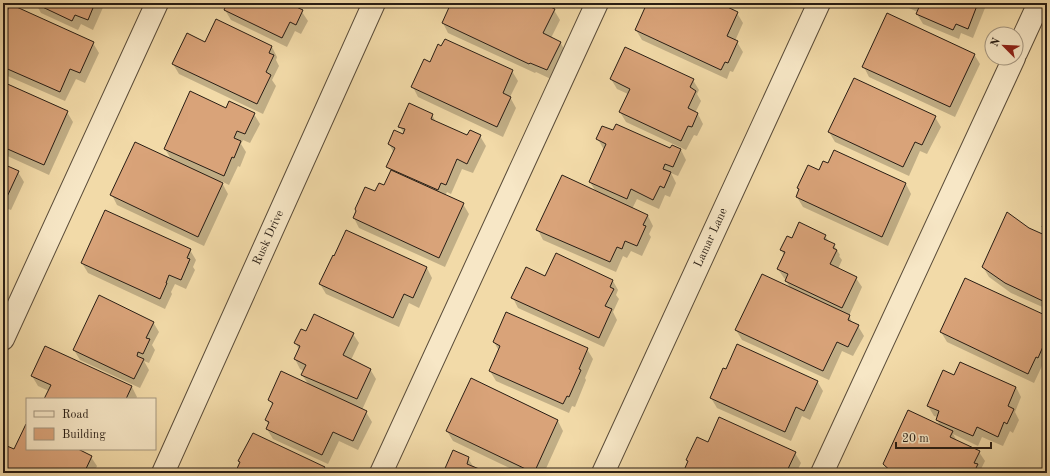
<svg xmlns="http://www.w3.org/2000/svg" width="1050" height="476" font-family="'Old Standard TT',serif">
<style>
.shadow{fill:#0003}
.building{fill:#d9a379;stroke:#281d14}
.lines{fill:none;stroke-linecap:round;stroke-linejoin:round}
.minor-casing{stroke:#5a4c39;stroke-width:24}
.minor{stroke:#f7e7c6;stroke-width:22}
.labels{text-anchor:middle;dominant-baseline:central;stroke-width:3;stroke-linejoin:round;paint-order:stroke}
.street-label{font-size:12px;fill:#281d14;stroke:#f7e7c6}
</style>
<rect width="100%" height="100%" fill="#f2daa8"/>
<filter id="stains"><feTurbulence type="fractalNoise" baseFrequency=".005" numOctaves="4"/><feColorMatrix values="0 0 0 0 .2 0 0 0 0 .09 0 0 0 0 .02 0 0 0 .5 -.17"/></filter>
<radialGradient id="worn" r=".72"><stop offset=".6" stop-color="#630" stop-opacity="0"/><stop offset="1" stop-color="#630" stop-opacity=".3"/></radialGradient>
<!-- shadow -->
<path class="shadow" d="M34,3h71l-12,27 -12,-6 -3,6 -37,-17 -5,-9z
M228,3h75l-3,6 8,12 -7,13 -6,-3 -8,16 -56,-27 -6,-10z
M452,3h88l14,7 6,10 -9,18 9,4 6,10 -13,28 -17,-8 -1,1 -87,-40 -5,-10z
M648,3h68l21,10 6,10 -8,18 2,1 6,10 -10,20 -3,-1 -3,8 -85,-39 -6,-10z
M901,3h82l2,5 -12,30 -12,-5 -2,6 -36,-15 -6,-10 1,-2 -16,-7z
M3,22l90,21 6,10 -14,30 -9,-4 -11,22 -62,-27z
M205,43l67,4 5,10 -1,3 3,6 -7,14 4,6 -13,28 -84,-40 -6,-10z
M974,54l6,10 -25,53 -86,-40 -5,-10z
M430,63l82,8 6,10 -8,16 6,11 -13,29 -85,-40 -5,-10z
M611,79l82,1 6,10 -2,4 4,7 -6,12 3,1 5,10 -6,12 -3,-1 -8,15 -60,-28 -6,-10 8,-18 -11,-5z
M3,83l64,29 6,10 -24,53 -46,-21z
M227,109l27,5 6,10 -10,19 -7,-3 -2,4 5,8 -6,15 -2,-1 -9,19 -8,-4 7,13 -24,52 -87,-41 -5,-10 59,-36 -6,-10z
M432,115l4,7 31,15 13,-1 6,10 -13,27 -11,-4 -11,25 -4,-2 -2,4 18,8 6,10 -24,53 -86,-39 -5,-10 21,-26 10,-6 6,-14 -3,-5 6,-14 -5,-9 16,-9 -5,-8z
M935,117l6,10 -14,27 -7,-3 -11,25 -74,-34 -6,-10z
M598,139l73,11h10l5,10 -8,16 -7,-3 5,10 -6,14 -5,-2 -6,14 -22,-10 -5,10 16,7 5,10 -4,8 2,3 -9,19 -11,-5 -4,7 -4,-2 -7,16 -73,-32 -5,-10 58,-38 -6,-10 14,-32z
M3,165l15,7 6,10 -13,28 -8,-3z
M819,171l87,13 5,10 -23,52 -85,-39 -6,-10 3,-6 -2,-3z
M1028,229l19,9v71l-36,-16 -22,-16 -6,-10z
M346,232l81,36 5,10 -13,30 -10,-5 -10,24 -73,-33 -6,-10 15,-27z
M825,236l4,6 5,3 6,10 -1,1 3,4 -4,9 18,9 6,9 -13,29 4,8 5,2 6,10 -11,20 -11,-5 -13,29 -87,-40 -6,-10 55,-41 -5,-8 1,-1 -3,-2 -6,-9 6,-14 -3,-5 11,-11z
M190,250l6,10 -3,7 2,3 -9,19 -11,-5 -4,8 1,2 -7,15 -77,-36 -6,-10z
M3,255l3,5 -3,6z
M545,277l68,4 5,9 -2,5 3,4 -6,13 4,8 -13,27 -86,-39 -5,-10z
M1047,317v43l-3,7 -2,-1 -8,17 -87,-41 -6,-10z
M153,322l6,10 -7,13 3,5 -6,13 -5,-2 5,9 -9,18 -60,-28 -6,-10z
M307,333l46,1 6,9 -8,17 19,9 6,10 -14,31 4,2 6,10 -14,28 -19,-9 -11,23 -55,-25 -6,-10 2,-4 -3,-5 7,-14 -4,-7 40,-14 -7,-10 2,-4 -4,-2 -5,-10 4,-9 -3,-7z
M494,342l93,7 6,10 -8,19 1,2 -11,27 -3,-1 -3,7 -73,-32 -6,-10 9,-20z
M46,347l86,40 5,10 -1,2h-91l4,-8 -11,-5 -6,-10z
M955,376l61,11 5,10 -6,15 4,8 -6,13 -3,-2 -7,15 -21,-9 -4,9 -25,-12 4,7 22,11 6,9 -5,10 2,2h-93l-5,-9 57,-37 -4,-7 1,-3 -4,-1 -6,-10z
M817,381l6,10 -13,29 -8,-4 -11,25 -74,-33 -6,-10z
M558,421l5,10 -19,42h-24l-67,-32 -6,-10z
M27,426v23h49l15,8 6,9 -3,7h-91v-16l12,-6z
M708,443l87,10 6,10 -5,10h-107l-3,-5 3,-6 -2,-2z
M468,458l6,10 12,5h-42z
M240,461l84,7 3,5h-91l4,-10z"/>
<!-- building -->
<path class="building" d="M34,3h61l-7,17 -13,-5 -3,6z
M227,3h66l-1,2 11,5 -7,15 -6,-3 -8,16 -58,-28z
M451,3h91l13,6 -12,24 18,9 -14,28 -17,-7 -1,1 -87,-41z
M647,3h72l19,9 -11,24 11,5 -10,22 -3,-1 -4,8 -86,-40z
M914,3h64l-10,26 -12,-5 -3,6 -37,-16 4,-9z
M10,4l84,38 -14,31 -10,-4 -10,23 -57,-25v-46z
M887,13l88,41 -25,53 -88,-40z
M216,19l56,27 -3,7 5,2 -8,17 5,3 -14,29 -85,-40 15,-31 18,9z
M445,39l68,31 -10,23 8,4 -14,30 -86,-40 13,-28 6,3 8,-18 3,2z
M625,47l69,32 -4,8 6,4 -8,17 10,5 -6,14 -4,-1 -7,15 -62,-29 11,-23 -20,-10z
M854,78l82,38 -14,29 -7,-3 -12,25 -75,-35z
M3,82l65,29 -24,54 -41,-18z
M190,91l36,17 3,-7 26,12 -10,21 -8,-3 -3,7 7,3 -7,17 -2,-1 -8,19 -60,-27z
M409,103l24,11 -2,5 36,16 3,-5 11,5 -14,29 -10,-5 -11,26 -5,-2 -3,7 -52,-23 9,-19 -7,-4 6,-14 9,4 2,-5 -7,-2z
M616,124l54,24 2,-3 9,4 -8,18 -8,-3 -2,5 8,3 -7,16 -4,-2 -7,14 -22,-11 -4,10 -38,-17 17,-38 -10,-5 6,-13 11,4z
M135,142l88,41 -25,54 -88,-42z
M834,150l72,33 -24,54 -86,-40 3,-8 -2,-1 11,-23 11,5 4,-9 5,2z
M3,164l16,7 -14,30 -2,-1z
M391,170l73,33 -25,55 -86,-40 3,-7 -1,-2 10,-22 10,4 4,-8 5,2z
M562,175l86,40 -5,10 3,1 -9,20 -12,-5 -3,8 -5,-2 -7,15 -74,-32z
M105,210l86,39 -4,9 3,1 -9,21 -12,-5 -3,8h1l-7,16 -79,-36z
M1007,212l22,16 18,8v67l-42,-20 -23,-16z
M1047,217v13l-5,-3z
M799,222l27,13 -2,4 11,5 -2,4 4,2 -7,14 27,13 -15,31 -57,-27 3,-7 -11,-5 8,-17 -5,-2 7,-14 5,2z
M346,230l81,37 -14,31 -9,-4 -11,24 -74,-34 14,-29 1,1z
M556,253l57,27 -3,7 4,2 -9,17 7,3 -13,29 -88,-40 15,-31 19,9z
M762,274l88,41 -2,5 11,5 -11,22 -11,-5 -14,29 -88,-41z
M965,278l82,38v17l-4,8 2,1 -7,16 -2,-1 -8,17 -88,-42z
M99,295l55,27 -8,16 4,1 -7,15 -5,-2 -1,4 7,3 -10,20 -61,-29z
M506,312l82,36 -9,21 2,1 -12,27 -2,-1 -4,8 -74,-33 11,-25 -7,-4z
M314,314l40,19 -11,22 28,14 -14,30 -56,-24 5,-10 -12,-6 6,-13 -6,-3 7,-14 5,2z
M737,344l81,37 -14,30 -8,-4 -11,25 -75,-34 13,-30 3,1z
M45,346l87,40 -6,13h-82l7,-14 -20,-9z
M960,362l56,25 -8,19 6,3 -7,15 -3,-2 -6,15 -21,-10 -4,9 -37,-16 3,-9 -12,-5 16,-36 11,5z
M281,371l86,40 -14,30 -20,-9 -11,23 -56,-26 3,-7 -4,-2 8,-17 -5,-3z
M471,378l87,42 -24,53 -88,-42z
M908,410l45,21 -3,6 30,14 -6,12 4,1 -3,6 4,2v1h-86l-10,-9z
M719,417l77,35 -10,21h-91l-10,-5 3,-7 -2,-1 11,-23 11,5z
M26,424l1,1v24h51l14,7 -8,17h-81v-18l4,-9 7,3z
M253,433l72,34 -3,6h-87l5,-11 -2,-1z
M453,450l16,7 -2,7 22,9h-46z"/>
<g class="lines">
<defs>
<g id="minor">
<path d="M1016,53l23,-50"/>
<path d="M3,339l154,-336"/>
<path id="s1" d="M163,473l211,-470"/>
<path d="M381,473l216,-470"/>
<path id="s2" d="M603,473l216,-470"/>
<path d="M822,473l192,-415"/>
</g>
</defs>
<!-- minor casing -->
<use href="#minor" class="minor-casing"/>
<!-- minor -->
<use href="#minor" class="minor"/>
</g>
<g class="labels">
<!-- street labels -->
<g class="street-label">
<text stroke="none"><textPath href="#s1" startOffset="258">Rusk Drive</textPath></text>
<text stroke="none"><textPath href="#s2" startOffset="259">Lamar Lane</textPath></text>
</g>
</g>
<!-- margin -->
<rect width="1050" height="476" fill="none" stroke="#f2daa8" stroke-width="16"/>
<rect x="4" y="4" width="1042" height="468" fill="none" stroke="#281d14" stroke-width="2"/>
<rect x="8" y="8" width="1034" height="460" fill="none" stroke="#281d14"/>
<!-- legend -->
<rect x="26" y="398" width="130" height="52" fill="#f7e7c6" stroke="#a4967f"/>
<rect x="34" y="411" width="20" height="6" fill="#f7e7c6" stroke="#a4967f"/>
<text x="62" y="418" font-size="12" fill="#281d14">Road</text>
<rect x="34" y="428" width="20" height="12" fill="#d9a379" stroke="#a4967f"/>
<text x="62" y="438" font-size="12" fill="#281d14">Building</text>
<!-- north arrow -->
<g transform="translate(1004 46) rotate(294)"><circle r="19" fill="#f7e7c6" stroke="#a4967f"/>
<path d="M0-3L7 15L0 10L-7 15Z" fill="#8f2418"/>
<text y="-6" font-size="11" font-weight="bold" text-anchor="middle" fill="#281d14">N</text>
</g>
<!-- scale -->
<path d="M896 442v6h95v-6" fill="none" stroke="#281d14" stroke-width="2"/>
<text x="902" y="442" font-size="12" fill="#281d14" stroke="#f7e7c6" stroke-width="3" paint-order="stroke">20 m</text>
<rect width="100%" height="100%" filter="url(#stains)"/>
<rect width="100%" height="100%" fill="url(#worn)"/>
</svg>
